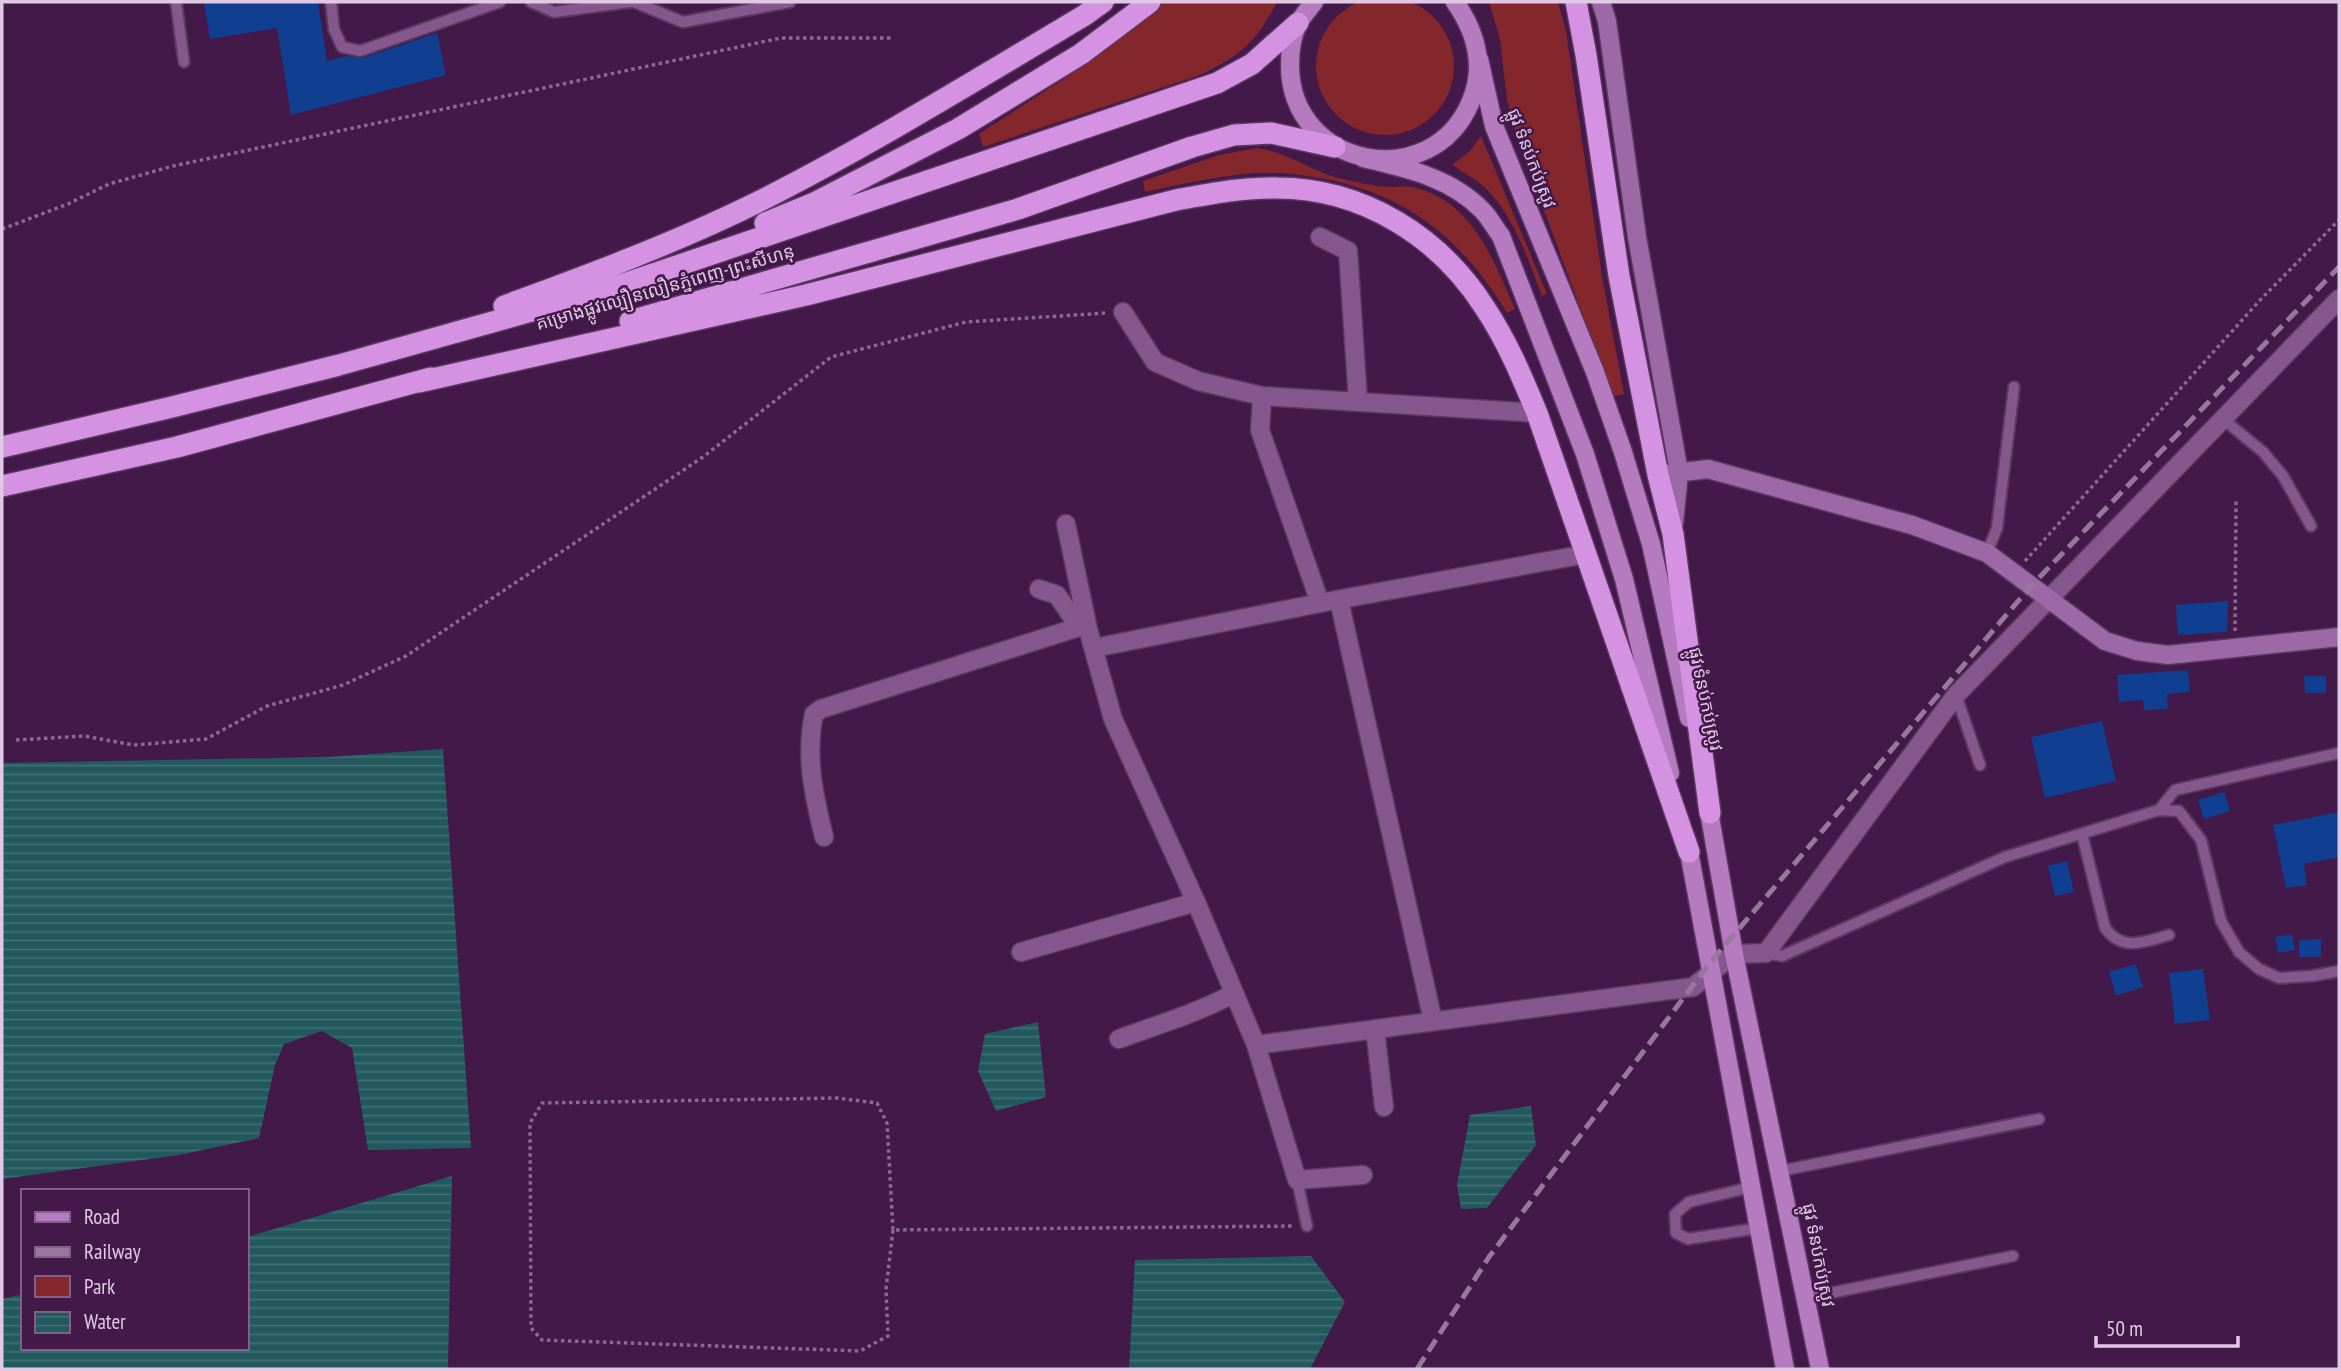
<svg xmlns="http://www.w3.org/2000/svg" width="2341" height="1371" font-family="'PT Sans Narrow','Noto Sans Khmer',sans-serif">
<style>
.green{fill:#83272d}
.water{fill:url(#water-rules)}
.building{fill:#103e91}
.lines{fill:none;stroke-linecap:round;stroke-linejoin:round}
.lane-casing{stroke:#5b3861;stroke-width:14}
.street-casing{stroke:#5b3861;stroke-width:21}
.secondary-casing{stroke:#5b3861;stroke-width:21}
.primary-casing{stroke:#5b3861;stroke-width:21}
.highway-casing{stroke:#5b3861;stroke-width:24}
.path{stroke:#8b6991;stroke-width:3.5;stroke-dasharray:3.5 3.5;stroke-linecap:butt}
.lane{stroke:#84588c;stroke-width:10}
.street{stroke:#84588c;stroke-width:18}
.secondary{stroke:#9c69a6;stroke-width:18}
.primary{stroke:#b57ac0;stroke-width:18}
.highway{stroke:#d591e2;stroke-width:21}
.rail{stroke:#98779d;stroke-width:5;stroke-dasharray:14 7;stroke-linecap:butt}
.labels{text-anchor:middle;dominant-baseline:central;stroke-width:5;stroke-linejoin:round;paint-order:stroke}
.street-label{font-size:18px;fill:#e1c8e5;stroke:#421949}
</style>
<defs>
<pattern id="water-rules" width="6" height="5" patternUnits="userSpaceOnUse" patternTransform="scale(1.75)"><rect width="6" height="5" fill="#21595d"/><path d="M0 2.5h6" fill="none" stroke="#416f74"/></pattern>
</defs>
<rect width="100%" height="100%" fill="#421949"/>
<!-- green -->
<path class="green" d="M1316 66a69 69 0 1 1 138 0a69 69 0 1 1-138 0Z
M1153,2h124c-21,41 -38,55 -80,74l-214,71 -4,-13 108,-70z
M1489,2h69l8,29 36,245 22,118 -11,3 -97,-263 -9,-34 -7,-61z
M1481,136l66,158 -5,2c-13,-34 -26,-74 -51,-102 -10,-12 -25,-20 -39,-29l17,-13z
M1257,148c30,4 53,22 81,30 17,4 34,8 52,9 8,0 15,-1 22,0 60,13 81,72 103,122l-8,4c-46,-76 -104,-122 -193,-136 -19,-3 -39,-5 -59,-4 -37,3 -73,11 -110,19l-2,-11 76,-26z"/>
<!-- water -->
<path class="water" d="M443,749l28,399 -103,2 -16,-102 -30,-17 -38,13 -9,21 -16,73 -80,17 -177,24v-416l327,-6z
M1038,1022l8,75 -50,14 -18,-40 7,-37z
M1531,1106l5,39 -49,63 -26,1 -4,-24 13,-70z
M452,1176l-4,193h-446v-70l21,-5v54h224v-111z
M1311,1256l34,46 -35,67h-181l6,-109z"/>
<!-- building -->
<path class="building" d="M204,2h114l9,59 20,-5 16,2 74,-25 9,42 -155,40 -14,-87 -67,11z
M2228,601l-1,31 -49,3 -2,-30z
M2188,670l2,22 -23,2 1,15 -24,1 -1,-10 -24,2 -2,-27z
M2304,676h22v17h-21z
M2102,721l14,60 -71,17 -14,-61z
M2224,792l6,19 -26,8 -6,-19z
M2339,812v45l-35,7 3,21 -21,3 -13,-63z
M2067,861l7,31 -19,4 -7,-30z
M2292,934l3,16 -17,3 -3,-16z
M2321,939v18h-22v-17z
M2136,964l7,23 -27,9 -7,-24z
M2203,969l7,51 -35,4 -6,-51z"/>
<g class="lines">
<defs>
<path id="lane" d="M176,2l8,60
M331,2l3,27 8,18 18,4 140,-49
M531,2l23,10 76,-10
M634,2l49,20 107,-20
M2223,419l40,33 20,24 28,50
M1987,553l10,-25 17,-141
M1956,695l24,70
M2159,810l16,-20 164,-37
M2082,834l23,94c18,24 38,14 64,7
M1766,953l16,3 223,-99 154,-47 20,1 22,29 20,81 18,31 20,17 20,9 32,-2 28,-5
M1780,1171l259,-52
M1297,1180l10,46
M1751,1187l-62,15 -14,12 1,19 12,6 71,-11
M1806,1298l207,-42"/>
<path id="street" d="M1320,237l28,14 10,150
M1123,312l32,50 43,19 64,15 275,17
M1262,396l-2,34 60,173
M1066,524l22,105 25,90 83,183 60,143 41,135 66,-5
M1039,589l18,6 22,32
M1339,600l94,421
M1094,648l226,-45 266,-49
M824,837c-10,-41 -19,-80 -10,-123l7,-5 258,-82 9,2
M1021,952l175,-50
M1375,1029l9,78
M1119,1039c38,-14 78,-26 114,-45
M1256,1045l437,-58 41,-33 32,-1 190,-258 383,-396"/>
<path id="secondary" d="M1601,2l6,19 30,216 42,235 -5,51
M1658,475l50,-6 204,56 75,28 118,88 32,10 31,4 171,-18"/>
<path id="primary" d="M1314,2c-5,7 -12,14 -16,22 -6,12 -8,27 -8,41 0,103 142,131 181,36 15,-36 5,-69 -16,-99
M1479,59l15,67 101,246 28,80 28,92 38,174
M1363,158c42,10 87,19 119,52 7,7 13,18 19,26l84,218 39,125 46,194
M1707,800l27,154 86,415
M1687,841l98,528"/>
<path id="highway" d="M1576,2l10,53 33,221 39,199 15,59 37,279
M765,223l49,-20 144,-74 123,-75 69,-52
M504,306c85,-31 171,-63 252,-103 113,-57 220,-123 329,-188l18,-13
M630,321l388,-112 174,-62 42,-12 37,-2 64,14
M419,382l387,-87 370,-95c34,-6 67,-13 101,-12 86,0 163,49 208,120 22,33 37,69 52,105l152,439
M2,447l170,-40 167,-42 264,-74 614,-208 35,-19 46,-41
M2,486l175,-39 254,-69"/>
</defs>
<!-- lane casing -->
<use href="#lane" class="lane-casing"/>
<!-- street casing -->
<use href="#street" class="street-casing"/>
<!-- secondary casing -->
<use href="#secondary" class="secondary-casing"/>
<!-- primary casing -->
<use href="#primary" class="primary-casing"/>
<!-- highway casing -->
<use href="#highway" class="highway-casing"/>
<!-- path -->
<path class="path" d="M2,229l66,-25 41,-20 64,-18 608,-128h112
M2025,561l237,-263 77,-78
M2235,631l1,-131
M16,740l68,-4 50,9 72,-6 61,-33 76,-21 63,-29 297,-199 128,-100 135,-35 140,-9
M893,1230l-7,59 2,47 -28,15 -318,-11 -11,-12 -1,-205 12,-20 295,-5 40,5 10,20 6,107 401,-4"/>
<!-- lane -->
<use href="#lane" class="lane"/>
<!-- street -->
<use href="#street" class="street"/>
<!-- secondary -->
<use href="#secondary" class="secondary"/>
<!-- primary -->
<use href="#primary" class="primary"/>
<!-- highway -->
<use href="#highway" class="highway"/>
<!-- rail -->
<path class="rail" d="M1417,1369l72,-112 220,-293 322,-378 308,-319"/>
</g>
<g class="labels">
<!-- street labels -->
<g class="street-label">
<text transform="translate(1532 158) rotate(69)">ផ្លូវ ទំនប់កប់ស្រូវ</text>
<text transform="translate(665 287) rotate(-16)">គម្រោងផ្លូវល្បឿនលឿនភ្នំពេញ-ព្រះសីហនុ</text>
<text transform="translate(1706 699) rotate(78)">ផ្លូវ ទំនប់កប់ស្រូវ</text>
<text transform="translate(1819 1255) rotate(79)">ផ្លូវ ទំនប់កប់ស្រូវ</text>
</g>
</g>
<!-- border -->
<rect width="2341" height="1371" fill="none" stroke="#e1c8e5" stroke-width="7"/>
<!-- legend -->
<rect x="21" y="1189" width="228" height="161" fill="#421949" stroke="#825f87" stroke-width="2"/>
<rect x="35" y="1212" width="35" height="10" fill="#b57ac0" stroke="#825f87" stroke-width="2"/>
<text x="84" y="1224" font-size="21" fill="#e1c8e5">Road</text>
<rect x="35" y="1247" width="35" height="10" fill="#98779d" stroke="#825f87" stroke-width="2"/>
<text x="84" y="1259" font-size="21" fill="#e1c8e5">Railway</text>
<rect x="35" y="1276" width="35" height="21" fill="#83272d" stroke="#825f87" stroke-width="2"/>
<text x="84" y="1294" font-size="21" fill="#e1c8e5">Park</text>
<rect x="35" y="1312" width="35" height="21" fill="url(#water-rules)" stroke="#825f87" stroke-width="2"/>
<text x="84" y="1329" font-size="21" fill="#e1c8e5">Water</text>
<!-- scale -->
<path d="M2096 1336v10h142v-10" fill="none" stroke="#e1c8e5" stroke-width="3.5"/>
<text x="2106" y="1336" font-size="21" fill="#e1c8e5" stroke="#421949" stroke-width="5" paint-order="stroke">50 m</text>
</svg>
